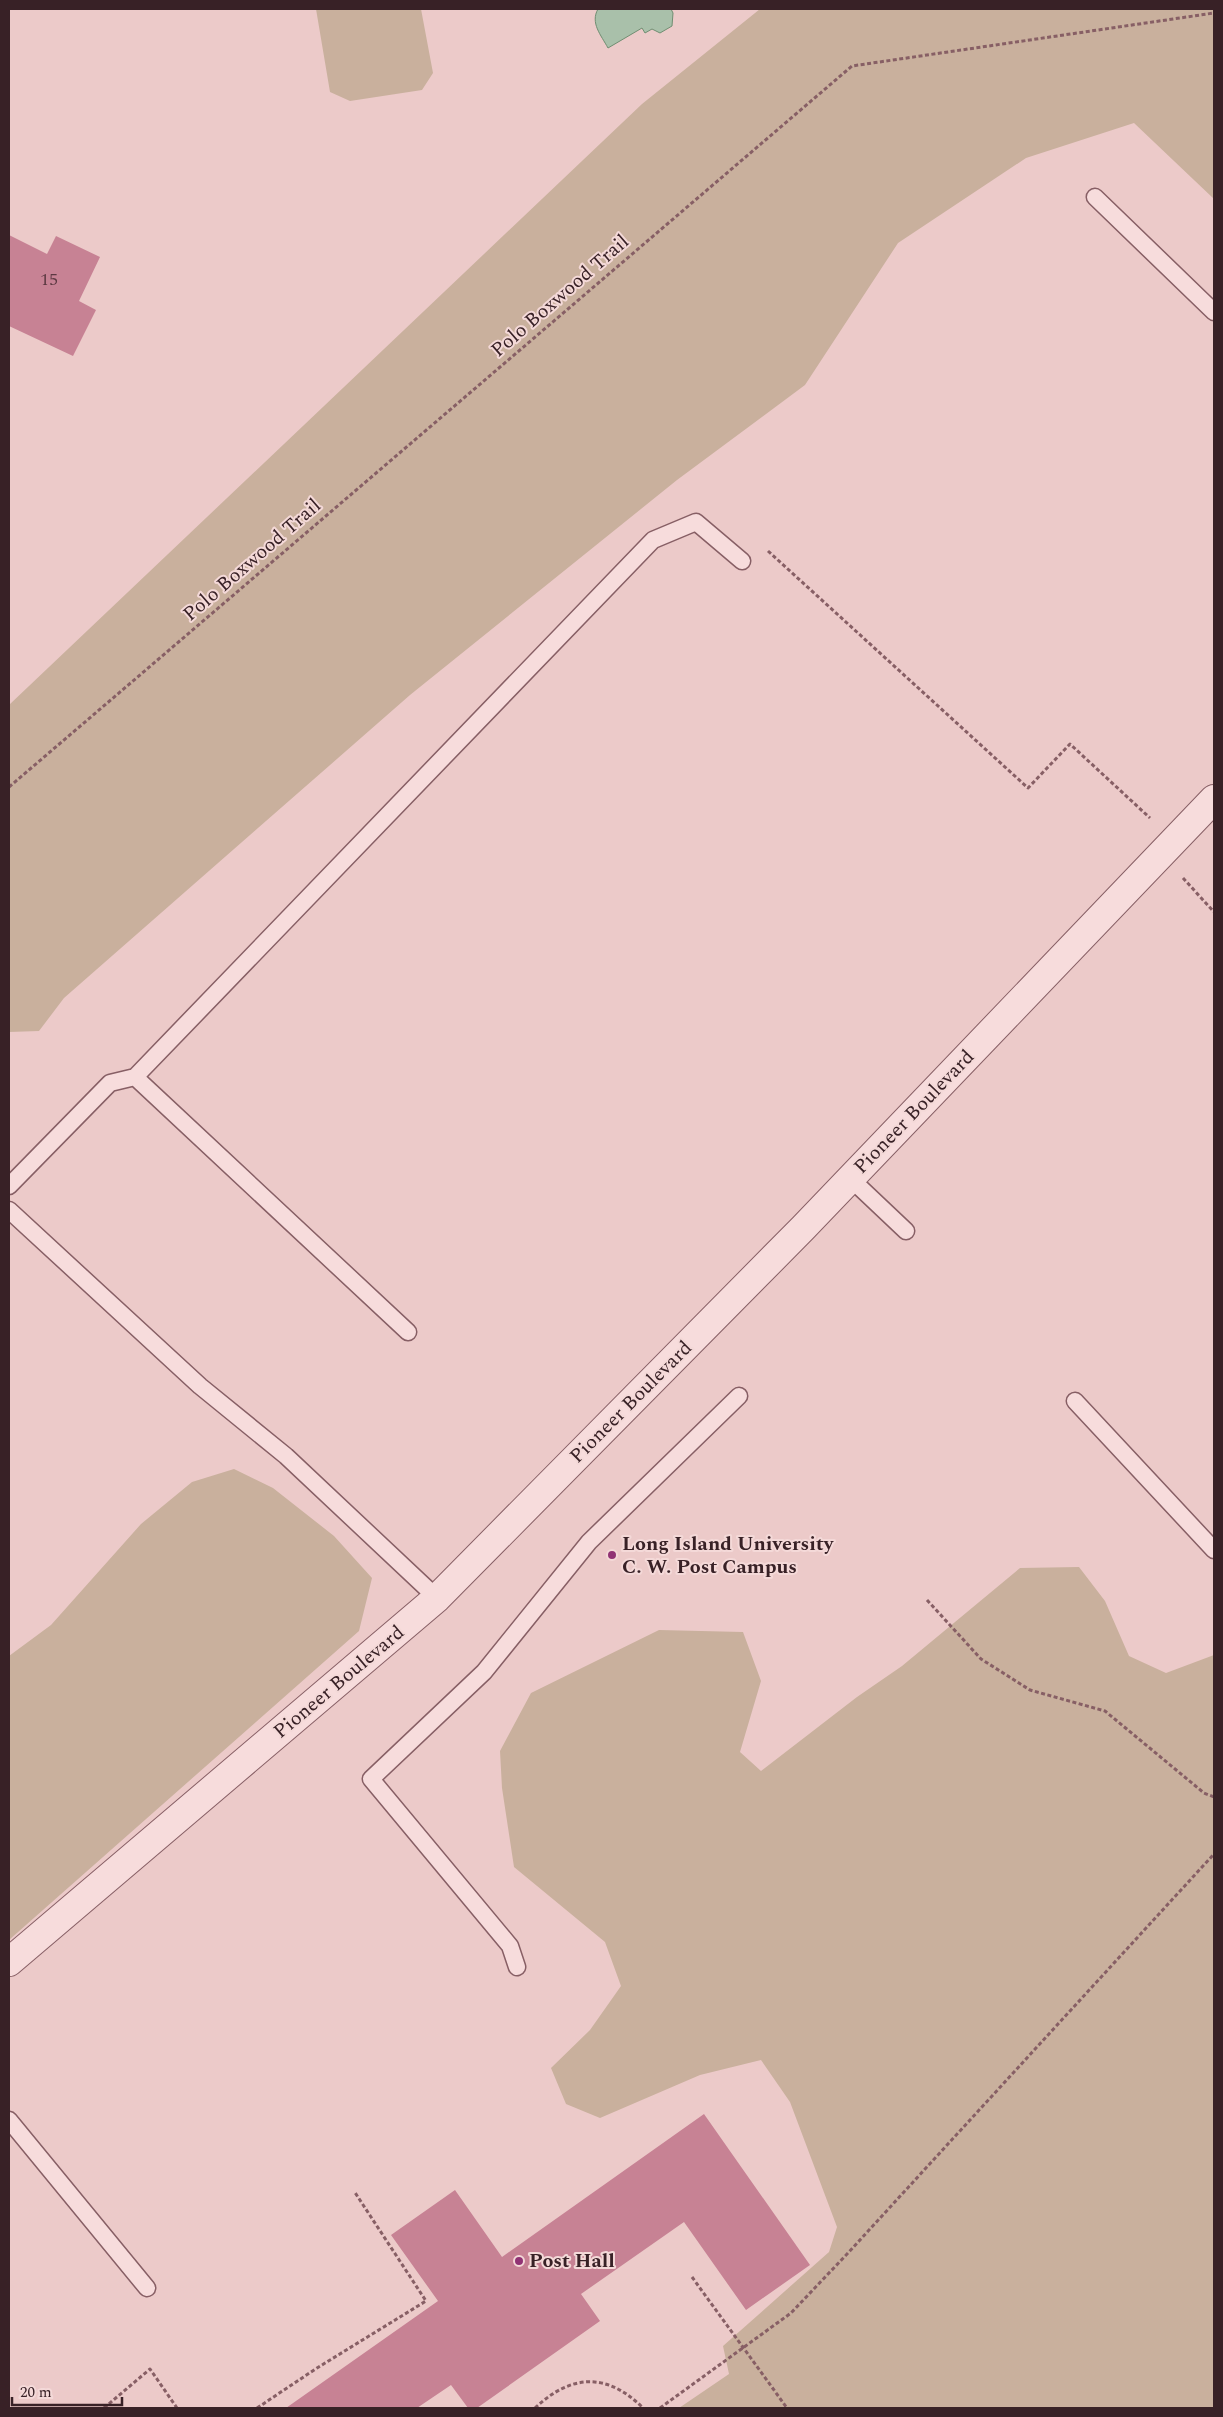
<svg xmlns="http://www.w3.org/2000/svg" width="1223" height="2417" font-family="Spectral,serif">
<style>
.green{fill:#c9b09d}
.water{fill:#a9c0aa;stroke:#708e72}
.building{fill:#c78294}
.lines{fill:none;stroke-linecap:round;stroke-linejoin:round}
.service-casing{stroke:#875f65;stroke-width:19}
.minor-casing{stroke:#875f65;stroke-width:30}
.path{stroke:#875f65;stroke-width:3;stroke-dasharray:4 2.5;stroke-linecap:butt}
.service{stroke:#f7dcdc;stroke-width:16}
.minor{stroke:#f7dcdc;stroke-width:28}
.poi-dot{fill:#913374;stroke:#f4d9d8;stroke-width:2}
.labels{text-anchor:middle;dominant-baseline:central;stroke-width:4;stroke-linejoin:round;paint-order:stroke}
.number-label{font-size:18px;fill:#5c3942}
.street-label{font-size:20px;fill:#382126;stroke:#f4d9d8}
.poi-label{font-size:20px;font-weight:bold;fill:#382126;stroke:#f4d9d8;text-anchor:start}
</style>
<rect width="100%" height="100%" fill="#eccac9"/>
<!-- green -->
<path class="green" d="M316,9h105l12,64 -11,17 -72,11 -20,-9z
M760,9h454v190l-80,-76 -108,35 -128,85 -93,142 -128,95 -267,215 -346,303 -25,33 -30,1v-327l633,-601z
M234,1469l39,19 61,48 38,42 -13,53 -350,309v-284l42,-31 90,-101 51,-42z
M1079,1567l26,34 24,55 37,17 48,-18v753h-535l50,-34 -6,-28 106,-94 8,-25 -47,-125 -29,-42 -61,15 -100,43 -34,-14 -15,-36 39,-38 31,-44 -16,-44 -91,-75 -12,-79 -2,-37 31,-58 128,-63 84,2 18,49 -21,71 21,19 96,-74 45,-31 118,-98z"/>
<!-- water -->
<path class="water" d="M598,9h73l2,4 -1,13 -12,7 -8,-4 -7,4 -3,-5 -34,20c-7,-13 -18,-25 -10,-39z"/>
<!-- building -->
<path class="building" d="M9,235l38,19 9,-18 44,21 -21,44 17,9 -23,46 -64,-30z
M704,2114l106,151 -64,45 -62,-88 -103,72 19,27 -123,87h-9l-17,-23 -34,23h-131l152,-107 -47,-66 64,-45 47,67z"/>
<g class="lines">
<defs>
<path id="service" d="M1095,197l119,115
M135,1077l518,-537 43,-18 46,39
M850,1178l56,53
M9,1186l101,-103 25,-6 273,255
M9,1210l191,176 86,70 151,142
M1075,1401l139,149
M517,1967l-7,-21 -139,-167 113,-107 105,-130 150,-146
M9,2120l138,168"/>
<path id="minor" d="M9,1962l428,-364 366,-370 411,-429"/>
</defs>
<!-- service casing -->
<use href="#service" class="service-casing"/>
<!-- minor casing -->
<use href="#minor" class="minor-casing"/>
<!-- path -->
<path class="path" d="M768,551l260,237 42,-44 80,74
M9,787l843,-721 362,-53
M1183,878l31,34
M927,1600l54,59 49,31 75,21 99,82 10,4
M692,2277l95,131
M104,2408l46,-39 27,39
M257,2408l60,-40 109,-67 -72,-110
M535,2408c36,-34 72,-36 108,0
M660,2408l131,-95 57,-60 366,-399"/>
<!-- service -->
<use href="#service" class="service"/>
<!-- minor -->
<use href="#minor" class="minor"/>
</g>
<!-- markers -->
<g class="poi-dot">
<circle cx="612" cy="1555" r="5"/>
<circle cx="519" cy="2261" r="5"/>
</g>
<g class="labels">
<!-- number labels -->
<g class="number-label">
<text x="49" y="279">15</text>
</g>
<!-- street labels -->
<g class="street-label">
<text transform="translate(560 296) rotate(-41)">Polo Boxwood Trail</text>
<text transform="translate(252 560) rotate(-41)">Polo Boxwood Trail</text>
<text transform="translate(914 1112) rotate(-46)">Pioneer Boulevard</text>
<text transform="translate(631 1402) rotate(-45)">Pioneer Boulevard</text>
<text transform="translate(339 1682) rotate(-40)">Pioneer Boulevard</text>
</g>
<!-- poi labels -->
<g class="poi-label">
<text x="622" y="1544">Long Island University<tspan x="622" dy="23">C. W. Post Campus</tspan></text>
<text x="529" y="2261">Post Hall</text>
</g>
</g>
<!-- border -->
<rect width="1223" height="2417" fill="none" stroke="#382126" stroke-width="20"/>
<!-- scale -->
<path d="M12 2397v8h110v-8" fill="none" stroke="#382126" stroke-width="2.5"/>
<text x="20" y="2397" font-size="15" fill="#382126" stroke="#f4d9d8" stroke-width="4" paint-order="stroke">20 m</text>
</svg>
